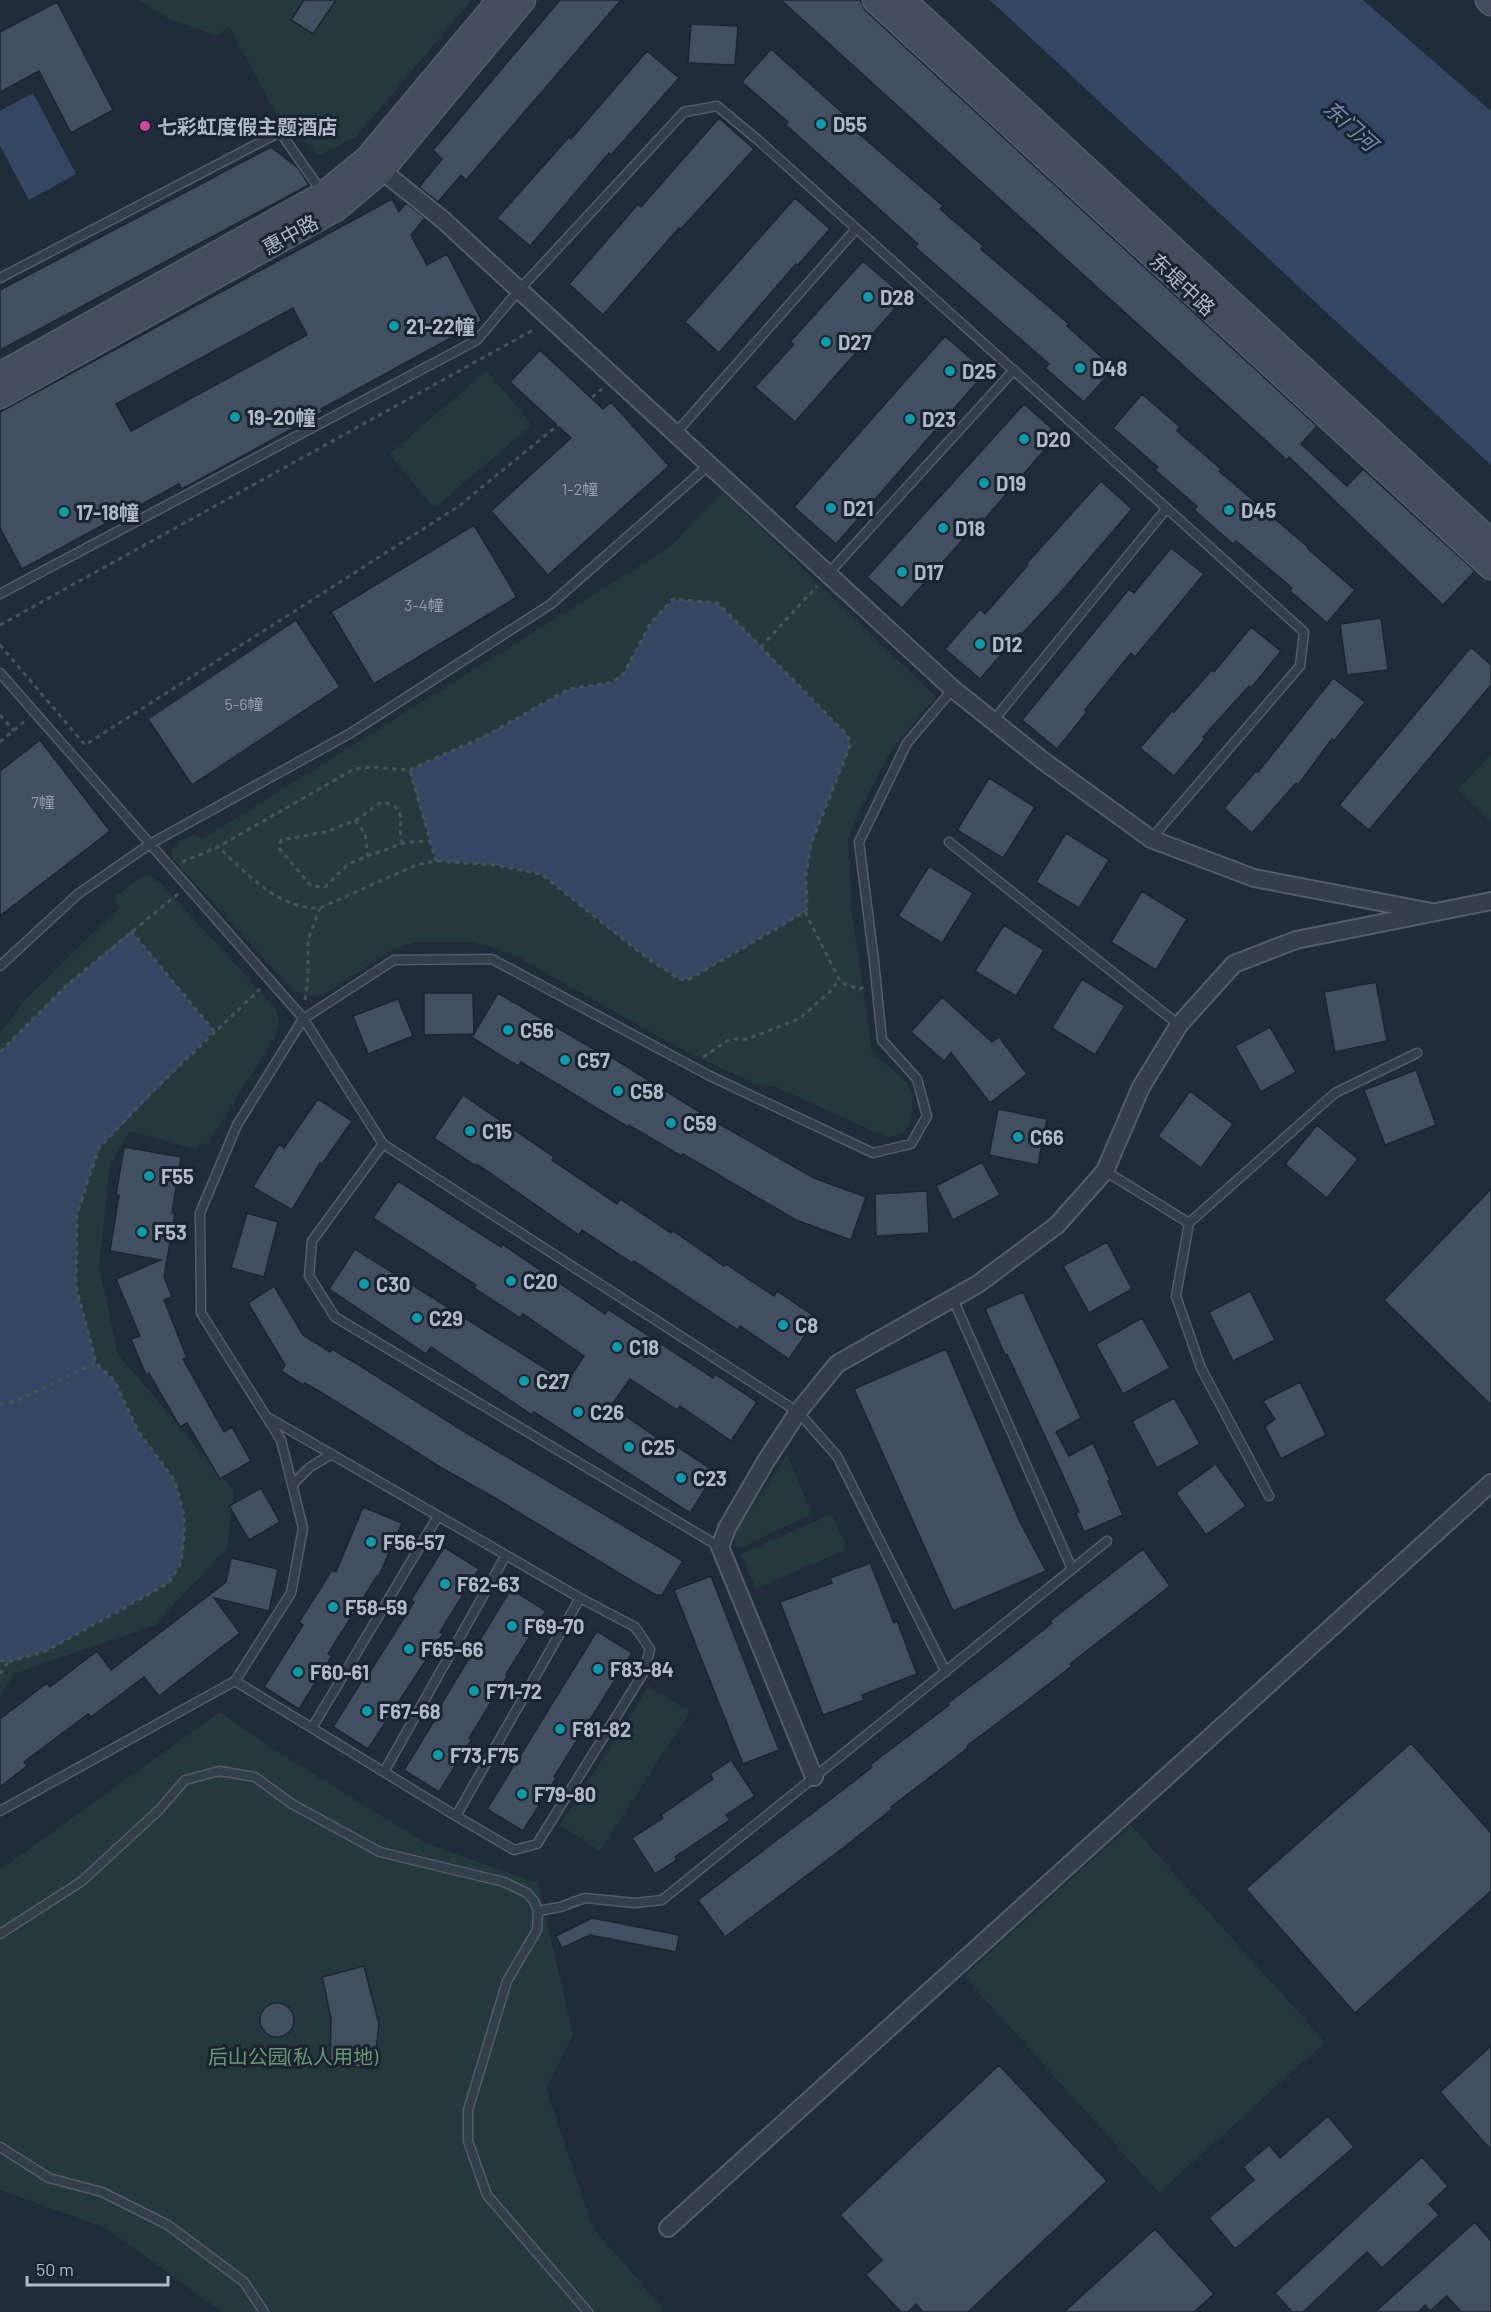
<svg xmlns="http://www.w3.org/2000/svg" width="1491" height="2312" font-family="Barlow,'Noto Sans SC',sans-serif">
<style>
.green{fill:#23393c}
.water{fill:#344762}
.building{fill:#424f60;stroke:#1c2532;stroke-width:1.5;fill-rule:evenodd}
.lines{fill:none;stroke-linecap:round;stroke-linejoin:round}
.lane-casing{stroke:#535c69;stroke-width:11}
.street-casing{stroke:#535c69;stroke-width:20}
.secondary-casing{stroke:#535c69;stroke-width:27}
.path{stroke:#415659;stroke-width:3;stroke-dasharray:4.5 4.5;stroke-linecap:butt}
.lane{stroke:#353e4b;stroke-width:8}
.street{stroke:#353e4b;stroke-width:16}
.secondary{stroke:#434d5e;stroke-width:24}
.culture-dot{fill:#0f9aa8;stroke:#1a2330;stroke-width:2}
.hotel-dot{fill:#d1479c;stroke:#1a2330;stroke-width:2}
.labels{text-anchor:middle;dominant-baseline:central;stroke-width:6;stroke-linejoin:round;paint-order:stroke}
.number-label{font-size:16px;fill:#949ead}
.poi-label{font-size:20px;font-weight:bold;fill:#b0b9c7;stroke:#1a2330;text-anchor:start}
.street-label{font-size:20px;fill:#b0b9c7;stroke:#1a2330}
.park-label{font-size:20px;fill:#669972;stroke:#1a2330}
.water-label{font-size:21px;font-style:italic;fill:#768fb0;stroke:#1a2330}
</style>
<rect width="100%" height="100%" fill="#212c3b"/>
<!-- green -->
<path class="green" d="M140,0h332l-116,137 -37,18 -40,-36 -50,-93 -12,10 -48,-17z
M487,371l45,54 -98,83 -45,-54z
M723,492l213,205 -44,52 -33,62 -11,28 3,66 21,148c13,11 34,24 40,40 1,4 0,10 0,14 1,20 -7,29 -26,30l-103,-47 -9,-4 -12,1 -37,-17 -50,-24 -157,-89 -30,-11 -18,-4h-55l-21,7 -71,46 -17,1 -13,-6 -121,-132 -1,-8 10,-10 14,-5 8,4 467,-292z
M1491,754v68l-34,-32z
M146,874l15,9 115,126 3,14 -3,12 -69,110 -8,-2 -4,6 -65,-18 -20,33 -11,103 19,87 116,137 -7,57 -72,77 -141,49 -14,22v-662l24,-33 96,-94 -7,-9z
M787,1455l25,59 -74,35 -5,-14z
M832,1514l15,35 -91,40 -15,-35z
M649,1686l41,26 -90,139 -40,-26z
M220,1712l50,35 157,97 111,39 35,152 -27,54 47,139 73,84h-444l-116,-84 -106,-38v-320z
M1131,1825l194,217 -166,151 -195,-217z"/>
<!-- water -->
<path class="water" d="M990,0h373l128,111v354z
M33,93l43,81 -47,26 -29,-54v-35z
M673,599l45,4 130,133 2,10 -39,98 -5,31 1,33 -2,4 -117,68 -9,-1 -32,-21 -106,-84 -46,-9 -59,-4 -27,-91 76,-34 84,-47 44,-7 11,-9 26,-49z
M131,931l83,100 -115,117 -22,66 -1,72 20,77 19,18 23,50 37,50 9,34v23l-3,25 -12,20 -123,68 -38,11 -8,-2v-608l68,-68z"/>
<!-- building -->
<path class="building" d="M304,0h32l-23,34 -22,-14z
M560,0h61l-155,180 -5,-5 -23,27 -19,-15 23,-28 -9,-9z
M781,0h79l5,10 452,416 -16,18 46,42 16,-17 112,102 -32,34 -154,-148 -2,3z
M57,2l56,108 -42,23 -32,-62 -39,21v-60z
M691,24l47,2 -3,39 -47,-2z
M771,49l84,75 -3,4 91,78 -3,3 43,37 -2,3 88,75 -2,2 47,42 -30,34 -39,-34 4,-4 -134,-117 3,-3 -132,-119 2,-3 -46,-40z
M647,51l32,27 -68,77 -2,-2 -79,93 -33,-28 72,-81 2,2z
M719,118l35,31 -73,80 -2,-1 -76,87 -34,-31 69,-80 3,3z
M271,147l27,21 11,17 -309,165v-60z
M795,198l35,31 -32,36 -2,-1 -77,89 -34,-31z
M392,199l7,13 7,-9 19,15 -14,17 16,30 20,-11 35,67 -161,88 2,3 -141,77 -3,-5 -157,85 -22,-41v-116zM293,308l14,27 -176,96 -15,-27z
M863,261l42,36 -110,125 -40,-35 39,-43 -4,-2z
M945,336l41,36 -150,172 -42,-37z
M540,350l63,59 8,-7 58,64 -121,109 -57,-64 80,-73 -61,-56z
M1142,394l38,33 -3,4 44,38 -2,2 89,76 -1,1 48,42 -28,33 -37,-32 2,-3 -56,-47 -3,3 -39,-34 3,-4 -42,-36 3,-3 -45,-39z
M1024,404l34,30 -74,86 -2,-2 -80,90 -35,-31z
M1101,481l31,28 -72,84 -38,41 -2,-1 -40,46 -35,-30 35,-40 5,5 43,-49 -2,-1z
M474,525l43,72 -143,87 -43,-72z
M1171,548l33,26 -69,83 -4,-4 -46,57 2,2 -30,37 -35,-29 107,-131 5,4z
M1381,618l7,52 -41,5 -7,-51z
M296,620l44,67 -148,98 -44,-66z
M1251,627l30,24 -30,37 -2,-2 -46,51 2,2 -31,37 -34,-28 32,-37 2,1 38,-42 2,2z
M1471,647l20,18v20l-122,145 -30,-25z
M1333,678l32,24 -30,38 -3,-1 -34,46 -2,-2 -44,50 -28,-25 32,-37 2,1z
M40,740l70,91 -110,85v-145z
M989,778l46,29 -32,51 -46,-28z
M1066,833l43,27 -30,48 -43,-26z
M929,866l44,27 -31,50 -44,-27z
M1142,891l45,28 -31,51 -45,-28z
M1004,925l40,25 -28,46 -41,-25z
M1082,979l43,27 -30,49 -43,-27z
M1376,982l11,59 -52,11 -11,-60z
M424,993h49l1,41 24,-41 109,64 1,-2 106,66 100,57 52,19 -15,43 -55,-20 -113,-66 -2,2 -52,-31 -1,2 -107,-65 -3,4 -47,-29 2,-3 -49,1z
M942,997l50,45 7,-5 28,37 -37,29 -39,-50 -7,8 -33,-29z
M398,999l15,37 -45,18 -15,-38z
M1270,1027l26,45 -35,20 -26,-46z
M1416,1070l20,55 -51,20 -21,-55z
M1190,1091l43,33 -32,44 -43,-32z
M463,1095l91,62 -2,3 65,44 3,-5 51,34 2,-2 51,35 2,-2 48,32 3,-5 40,27 -28,41 -49,-33 -2,4 -104,-69 -2,2 -50,-33 -3,5 -102,-71 -1,2 -42,-28z
M318,1099l34,22 -30,43 -2,-1 -28,47 -39,-23 26,-43 5,4z
M998,1109l49,10 -9,46 -49,-10z
M1317,1125l41,34 -31,39 -42,-34z
M124,1147l57,10 -9,56h3l-11,64 8,20 -8,3 23,58 -4,1 41,73 8,-5 19,34 -31,18 -33,-56 -7,4 -31,-54 -3,2 -15,-36 9,-3 -24,-57 45,-19 -51,-9 9,-56h-3z
M982,1162l18,33 -47,25 -17,-34z
M398,1181l103,66 1,-3 103,70 3,-5 105,69 2,-4 42,28 -26,39 -51,-35 -3,4 -47,-31 -19,27 60,41 2,-3 43,28 -26,41 -156,-101 -2,3 -101,-68 -5,7 -97,-65 26,-40 212,133 17,-26 -61,-42 -3,4 -46,-30 2,-3 -103,-67z
M1491,1189v216l-107,-105z
M927,1191l2,42 -53,3 -1,-42z
M247,1213l31,9 -14,55 -33,-9z
M1107,1242l25,47 -43,24 -26,-47z
M274,1286l29,49 27,17 2,-3 30,18 103,65 218,129 -21,34h-6l-24,-14 -137,-83 -55,-31 -108,-68 -27,-16 -2,2 -22,-14 4,-6 -37,-62z
M1250,1291l25,49 -42,21 -24,-49z
M1023,1292l58,126 -25,14 13,24 24,-13 17,37 -2,1 15,34 -39,17 -8,-19 3,-1 -19,-43 -53,-115 -2,1 -20,-46z
M1142,1318l28,50 -47,26 -27,-50z
M946,1349l74,173 26,49 -93,40 -99,-222z
M1300,1382l26,53 -45,24 -16,-32 10,-8 -12,-18z
M1174,1398l26,46 -43,24 -25,-47z
M1217,1463v3l29,40 -40,29 -30,-42z
M261,1488l19,34 -31,18 -20,-34z
M363,1507l39,16 -23,53h-2l-49,78 4,2 -33,53 -35,-22 39,-62 -4,-3 33,-52 4,2z
M444,1547l35,22 -39,63 3,2 -75,115 -35,-22 33,-53 2,1 46,-73 -3,-2z
M1143,1549l27,37 -100,78 2,2 -53,41 -52,39 1,2 -77,59 1,2 -49,39 -118,89 -27,-37 150,-114 24,-19 -2,-2 79,-60 -1,-2 56,-42 48,-38 -2,-2z
M231,1558l47,11 -9,42 -55,-13 26,35 -81,63 -15,-19 -53,40 -3,-3 -64,48 3,4 -27,21v-68l47,-36 3,4 47,-36 14,19 115,-88z
M870,1563l24,60 3,-2 20,53 -55,21 2,5 -41,15 -43,-113 52,-19 -2,-5z
M711,1576l68,174 -36,14 -69,-174z
M511,1589l35,22 -40,63 2,1 -39,63 3,1 -33,53 -35,-22 38,-62 -2,-2z
M597,1631l35,22 -78,124 2,1 -33,53 -36,-22z
M1411,1743l80,90v58l-136,122 -109,-124z
M731,1760l24,36 -29,19 4,5 -55,37 2,3 -22,14 -23,-36 31,-20 -2,-3 52,-36 -3,-5z
M592,1918l87,17 -3,17 -86,-17 -28,13 -6,-12z
M364,1966l15,58 -5,45 -44,-5 1,-46 -9,-41z
M260 2020a17 17 0 1 1 34 0a17 17 0 1 1-34 0Z
M1491,2046v104l-51,-58z
M999,2065l108,116 -139,131h-45l-7,-8 -8,8h-7l-35,-37 16,-15 -42,-45z
M1328,2116l26,31 -119,102 -26,-31 45,-38 -11,-13 26,-22 11,13z
M1422,2157l26,29 -19,18 10,11 -57,53 -15,-16 -64,60h-11l-17,-19z
M1475,2222l16,19v71h-30l-14,-16 -17,15 -5,-6 -7,7h-43z
M1155,2229l59,65 -20,18h-130z"/>
<g class="lines">
<defs>
<path id="lane" d="M0,278l280,-146 42,60
M675,434l181,-205
M828,574l186,-204
M0,594l477,-254 42,-50 165,-178 33,-6 41,34 546,492 -4,34 -149,173
M0,673l303,345 80,126 415,268 39,44 109,216
M993,721l174,-213
M949,842l230,183
M0,966l78,-72 72,-50 199,-110 202,-130 158,-139
M383,1144l-71,97 -3,35 26,41 385,230
M1105,1171l84,52
M953,1299l119,270
M292,1485l18,-18 22,-13
M1269,1496l-68,-128 -25,-72 13,-73 146,-130 82,-40
M235,1681l221,135 124,-218 -311,-180
M312,1728l126,-212
M384,1772l122,-217
M0,1811l235,-130 56,-88 12,-65 -22,-88 -80,-127 -1,-100 37,-88 66,-106 91,-59 98,-1 216,116 165,78 38,-9 16,-28 -10,-37 -35,-39 -8,-79 -15,-119 48,-99 46,-54
M456,1816l58,34 23,-6 107,-172 6,-23 -15,-22 -55,-29
M538,1911l22,-4 25,-9 50,5 27,-3 445,-359
M0,1934l82,-53 77,-71 26,-30 34,-9 36,6 37,27 88,48 124,30 23,11 7,8 4,10 -1,19 -30,51 -39,129v31l19,54 101,117
M0,2147l49,31 53,14 66,33 76,57 20,30"/>
<path id="street" d="M375,165l67,54 511,470 89,71 109,79 103,39 178,34
M814,1777l-94,-230 7,-19 39,-67 32,-49 39,-48 141,-80 79,-59 48,-54 36,-84 38,-62 55,-61 62,-24 195,-39
M668,2228l823,-745"/>
<path id="secondary" d="M875,0l616,567
M903,0l588,542
M1488,0l3,3
M0,375l324,-181 44,-36 132,-158
M0,396l337,-188 44,-37 142,-171"/>
</defs>
<!-- lane casing -->
<use href="#lane" class="lane-casing"/>
<!-- street casing -->
<use href="#street" class="street-casing"/>
<!-- secondary casing -->
<use href="#secondary" class="secondary-casing"/>
<!-- path -->
<path class="path" d="M0,625l535,-296
M0,645l85,100 374,-239 143,-117
M761,647l56,-61
M0,715l14,16
M0,742l26,-22
M410,771l26,90
M355,820l10,14 3,22
M402,844c-6,-18 9,-38 -21,-42l-23,17 -32,13 -45,8 -2,8 32,38 14,1 23,-23 20,-8 39,-14 23,-1
M182,862l36,-15 136,-78 17,-2 38,3 76,-34 84,-47 44,-7 11,-9 26,-49 23,-25 45,4 130,133 2,10 -39,98 -5,31 1,33 -2,4 -117,68 -9,-1 -32,-21 -106,-84 -46,-9 -59,-4 -20,4 -96,43c-43,1 -72,-34 -102,-61
M805,912l36,71 19,6 3,-2
M131,931l83,100
M305,1000l3,-22v-38l12,-32
M0,1052l68,-68 110,-90
M703,1057l27,-18h17l52,-20 34,-30 6,-11
M0,1404l14,-2 82,-39
M0,1660l8,2 38,-11 123,-68 12,-20 3,-25v-23l-9,-34 -37,-50 -23,-50 -19,-18 -20,-77 1,-72 22,-66 52,-55 109,-104
M0,1674l8,-12"/>
<!-- lane -->
<use href="#lane" class="lane"/>
<!-- street -->
<use href="#street" class="street"/>
<!-- secondary -->
<use href="#secondary" class="secondary"/>
</g>
<!-- markers -->
<g class="culture-dot">
<circle cx="821" cy="124" r="6"/>
<circle cx="868" cy="297" r="6"/>
<circle cx="394" cy="326" r="6"/>
<circle cx="826" cy="342" r="6"/>
<circle cx="1080" cy="368" r="6"/>
<circle cx="950" cy="371" r="6"/>
<circle cx="235" cy="417" r="6"/>
<circle cx="910" cy="419" r="6"/>
<circle cx="1024" cy="439" r="6"/>
<circle cx="984" cy="483" r="6"/>
<circle cx="831" cy="508" r="6"/>
<circle cx="1229" cy="510" r="6"/>
<circle cx="64" cy="512" r="6"/>
<circle cx="943" cy="528" r="6"/>
<circle cx="902" cy="572" r="6"/>
<circle cx="980" cy="644" r="6"/>
<circle cx="508" cy="1030" r="6"/>
<circle cx="565" cy="1060" r="6"/>
<circle cx="618" cy="1091" r="6"/>
<circle cx="671" cy="1123" r="6"/>
<circle cx="470" cy="1131" r="6"/>
<circle cx="1018" cy="1137" r="6"/>
<circle cx="149" cy="1176" r="6"/>
<circle cx="142" cy="1232" r="6"/>
<circle cx="511" cy="1281" r="6"/>
<circle cx="364" cy="1284" r="6"/>
<circle cx="417" cy="1318" r="6"/>
<circle cx="783" cy="1325" r="6"/>
<circle cx="617" cy="1347" r="6"/>
<circle cx="524" cy="1381" r="6"/>
<circle cx="578" cy="1412" r="6"/>
<circle cx="629" cy="1447" r="6"/>
<circle cx="681" cy="1478" r="6"/>
<circle cx="371" cy="1542" r="6"/>
<circle cx="445" cy="1584" r="6"/>
<circle cx="333" cy="1607" r="6"/>
<circle cx="512" cy="1626" r="6"/>
<circle cx="409" cy="1649" r="6"/>
<circle cx="598" cy="1669" r="6"/>
<circle cx="298" cy="1672" r="6"/>
<circle cx="474" cy="1691" r="6"/>
<circle cx="367" cy="1711" r="6"/>
<circle cx="560" cy="1729" r="6"/>
<circle cx="438" cy="1755" r="6"/>
<circle cx="522" cy="1794" r="6"/>
</g>
<circle class="hotel-dot" cx="145" cy="126" r="6"/>
<g class="labels">
<!-- number labels -->
<g class="number-label">
<text x="580" y="488">1-2幢</text>
<text x="424" y="604">3-4幢</text>
<text x="244" y="703">5-6幢</text>
<text x="43" y="801">7幢</text>
</g>
<!-- poi labels -->
<g class="poi-label">
<text x="833" y="124">D55</text>
<text x="157" y="126">七彩虹度假主题酒店</text>
<text x="880" y="297">D28</text>
<text x="406" y="326">21-22幢</text>
<text x="838" y="342">D27</text>
<text x="1092" y="368">D48</text>
<text x="962" y="371">D25</text>
<text x="247" y="417">19-20幢</text>
<text x="922" y="419">D23</text>
<text x="1036" y="439">D20</text>
<text x="996" y="483">D19</text>
<text x="843" y="508">D21</text>
<text x="1241" y="510">D45</text>
<text x="76" y="512">17-18幢</text>
<text x="955" y="528">D18</text>
<text x="914" y="572">D17</text>
<text x="992" y="644">D12</text>
<text x="520" y="1030">C56</text>
<text x="577" y="1060">C57</text>
<text x="630" y="1091">C58</text>
<text x="683" y="1123">C59</text>
<text x="482" y="1131">C15</text>
<text x="1030" y="1137">C66</text>
<text x="161" y="1176">F55</text>
<text x="154" y="1232">F53</text>
<text x="523" y="1281">C20</text>
<text x="376" y="1284">C30</text>
<text x="429" y="1318">C29</text>
<text x="795" y="1325">C8</text>
<text x="629" y="1347">C18</text>
<text x="536" y="1381">C27</text>
<text x="590" y="1412">C26</text>
<text x="641" y="1447">C25</text>
<text x="693" y="1478">C23</text>
<text x="383" y="1542">F56-57</text>
<text x="457" y="1584">F62-63</text>
<text x="345" y="1607">F58-59</text>
<text x="524" y="1626">F69-70</text>
<text x="421" y="1649">F65-66</text>
<text x="610" y="1669">F83-84</text>
<text x="310" y="1672">F60-61</text>
<text x="486" y="1691">F71-72</text>
<text x="379" y="1711">F67-68</text>
<text x="572" y="1729">F81-82</text>
<text x="450" y="1755">F73,F75</text>
<text x="534" y="1794">F79-80</text>
</g>
<!-- street labels -->
<g class="street-label">
<text transform="translate(290 234) rotate(-29)">惠中路</text>
<text transform="translate(1183 284) rotate(43)">东堤中路</text>
</g>
<!-- park labels -->
<g class="park-label">
<text x="293" y="2056">后山公园(私人用地)</text>
</g>
<!-- water labels -->
<g class="water-label">
<text transform="translate(1351 125) rotate(42)">东门河</text>
</g>
</g>
<!-- scale -->
<path d="M27 2276v9h141v-9" fill="none" stroke="#b0b9c7" stroke-width="3"/>
<text x="36" y="2276" font-size="18" fill="#b0b9c7" stroke="#1a2330" stroke-width="4.5" paint-order="stroke">50 m</text>
</svg>
